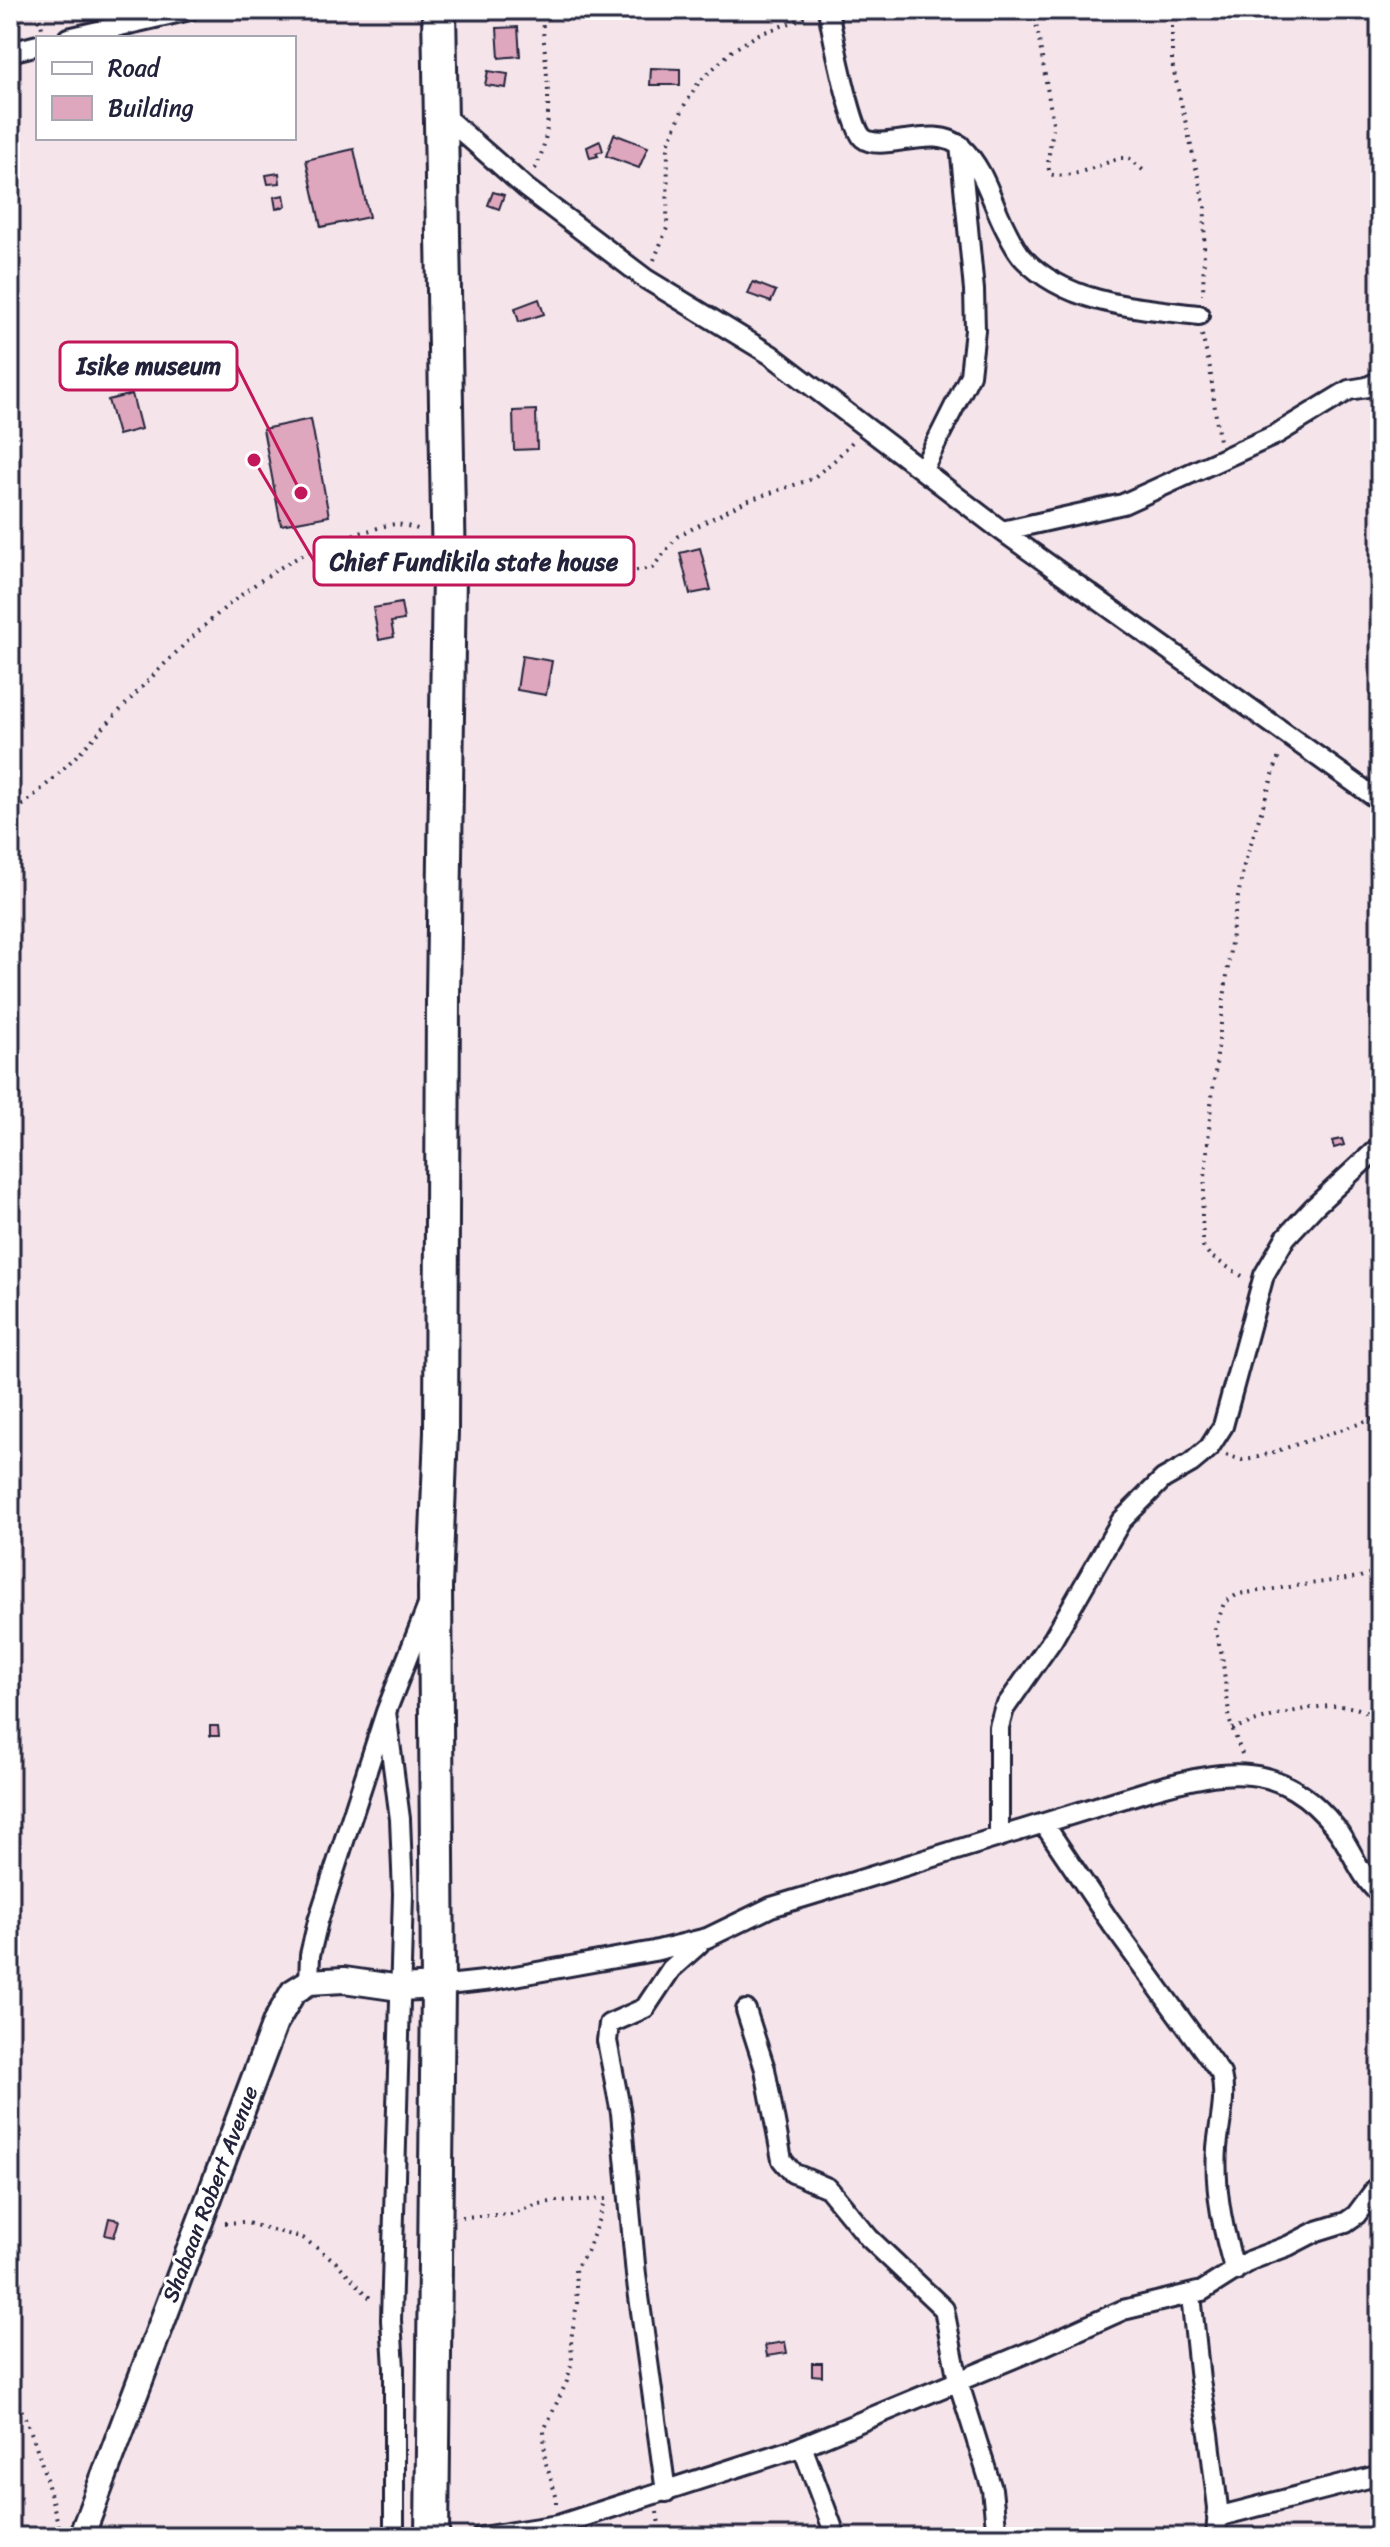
<svg xmlns="http://www.w3.org/2000/svg" width="1390" height="2547" font-family="Sriracha,sans-serif">
<style>
.building{fill:#dea7bd;stroke:#22223b;stroke-width:2}
.lines{fill:none;stroke-linecap:round;stroke-linejoin:round}
.street-casing{stroke:#22223b;stroke-width:24}
.secondary-casing{stroke:#22223b;stroke-width:30}
.highway-casing{stroke:#22223b;stroke-width:38}
.path{stroke:#22223b;stroke-width:4;stroke-dasharray:2 6;stroke-linecap:butt}
.street{stroke:#fff;stroke-width:18}
.secondary{stroke:#fff;stroke-width:24}
.highway{stroke:#fff;stroke-width:32}
.labels{text-anchor:middle;dominant-baseline:central;stroke-width:6;stroke-linejoin:round;paint-order:stroke}
.street-label{font-size:22px;fill:#22223b;stroke:#fff}
.leader{fill:none;stroke:#c2185b;stroke-width:3}
.callout-dot{fill:#c2185b;stroke:#fff;stroke-width:3}
.callout{fill:#fff;stroke:#c2185b;stroke-width:3}
.callout-label{font-size:24px;text-anchor:middle;font-weight:bold;fill:#22223b}
</style>
<rect width="100%" height="100%" fill="#f5e5eb"/>
<filter id="ink" filterUnits="userSpaceOnUse"><feTurbulence type="fractalNoise" baseFrequency=".0125" numOctaves="2"/><feDisplacementMap in="SourceGraphic" scale="16" xChannelSelector="R" yChannelSelector="G"/><feConvolveMatrix kernelMatrix="1 2 1 2 8 2 1 2 1" color-interpolation-filters="sRGB"/></filter>
<g filter="url(#ink)">
<!-- building -->
<path class="building" d="M518,27l2,29 -21,2 -2,-30z
M651,68l29,1v16h-30z
M488,71l20,3 -2,14 -21,-3z
M614,134l34,13 -9,21 -33,-12z
M600,141l3,10 -7,2 2,3 -8,2 -3,-11z
M354,149l15,68 -48,10 -15,-67z
M279,173l1,10 -12,1 -2,-9z
M493,192l11,3 -5,14 -11,-4z
M284,195l2,11 -10,3 -2,-12z
M753,282l23,9 -5,11 -23,-8z
M539,299l5,15 -25,8 -4,-14z
M132,394l9,35 -23,6 -10,-35z
M536,410l1,39 -23,1 -1,-39z
M311,419l18,97 -48,9 -18,-96z
M700,548l11,42 -21,4 -10,-41z
M401,603l3,17 -13,2 3,15 -15,3 -6,-32z
M522,656l30,5 -6,34 -29,-5z
M1342,1139l2,6 -10,3 -2,-7z
M210,1726h8l1,10h-9z
M109,2218l10,2 -5,17 -9,-2z
M785,2342l2,11 -20,3 -2,-11z
M812,2363h10v13l-10,-1z"/>
<g class="lines">
<defs>
<path id="street" d="M828,10c4,21 23,118 35,128 19,16 73,-16 99,10 23,22 29,53 43,80 5,10 11,23 19,31 44,46 116,49 175,56
M68,38l122,-28
M10,52l28,-7
M442,114l84,74 120,91 125,76 231,176 378,270
M923,469l47,-94 5,-45 -1,-40 -14,-145
M1002,531l121,-27 152,-69 74,-45 18,-3 13,-6
M386,1712l14,107 3,75 -12,426 3,48v169
M1044,1824l64,95 113,155c6,24 -2,50 -4,74 -3,42 6,84 18,123
M999,1837v-110l5,-18 49,-70 68,-118 42,-42 28,-16 18,-15 14,-22 41,-151 22,-38 28,-30 66,-61
M309,1982l1,-27 8,-34 68,-209 42,-107
M438,1986l55,-6 161,-29 53,-13 64,-31 40,-12 340,-105c75,-21 130,-31 184,37 17,21 24,49 45,67
M746,2010l19,59 17,91 11,13 35,15 41,50 75,71 14,72 34,108 5,48
M1191,2295l9,85 9,54 9,74 -2,29
M802,2446l34,91
M666,2492l-30,-217 -15,-162 -14,-72 2,-17 36,-16 26,-39 28,-25
M1217,2517l163,-42
M481,2537l77,-12 239,-77 244,-101 82,-37 79,-19 49,-31 37,-14 29,-15 29,-9 10,-7 24,-32"/>
<path id="secondary" d="M81,2537l194,-514 18,-31 16,-10 35,-2 56,8 38,-2"/>
<path id="highway" d="M432,2537l6,-551 -3,-399 6,-155 2,-434 6,-425 -10,-563"/>
</defs>
<!-- street casing -->
<use href="#street" class="street-casing"/>
<!-- secondary casing -->
<use href="#secondary" class="secondary-casing"/>
<!-- highway casing -->
<use href="#highway" class="highway-casing"/>
<!-- path -->
<path class="path" d="M38,10l4,18
M1034,10l19,113c0,17 -8,36 -3,51 18,7 52,-11 71,-16h8l16,14
M1172,10v53l33,144 -2,88
M535,169c24,-47 8,-108 7,-159
M654,260l13,-32 1,-83 16,-39 15,-24 34,-32 26,-16 51,-18
M1202,335l8,33 9,73
M476,572l155,-1 21,-3 26,-32 68,-35 66,-22 24,-20 16,-17
M10,816c15,-13 31,-26 46,-40 88,-85 187,-218 311,-245 9,-2 21,-7 30,-7 8,1 17,4 24,6
M1242,1276l-32,-20 -7,-10 -1,-31 9,-110 23,-187 10,-53 36,-112
M1226,1455l16,5 10,-1 128,-42
M1232,1729c29,-10 120,-40 141,-10 3,5 5,13 7,18
M1242,1754l-12,-32 -8,-67 -7,-26 9,-26 14,-9 122,-17 20,-7
M462,2217l49,-3 24,-9 20,-4 51,-2
M225,2223l18,-1 60,16 32,23 35,37
M10,2389c26,43 36,90 49,138
M556,2504v-8l-11,-36 -1,-30 23,-49 5,-20 -1,-21 6,-37 -2,-34 12,-17 19,-53
M657,2512l4,25
M1185,2537l13,-8"/>
<!-- street -->
<use href="#street" class="street"/>
<!-- secondary -->
<use href="#secondary" class="secondary"/>
<!-- highway -->
<use href="#highway" class="highway"/>
</g>
</g>
<g class="labels">
<!-- street labels -->
<g class="street-label">
<text transform="translate(210 2194) rotate(-69)">Shabaan Robert Avenue</text>
</g>
</g>
<!-- callouts -->
<path class="leader" d="M301 493L237 366M254 460L314 561"/>
<g class="callout-dot">
<circle cx="301" cy="493" r="8"/>
<circle cx="254" cy="460" r="8"/>
</g>
<g class="callout">
<rect x="60" y="342" width="177" height="48" rx="8"/>
<rect x="314" y="537" width="320" height="48" rx="8"/>
</g>
<g class="callout-label">
<text x="149" y="374">Isike museum</text>
<text x="474" y="570">Chief Fundikila state house</text>
</g>
<!-- margin -->
<rect width="1390" height="2547" fill="none" stroke="#fff" stroke-width="40"/>
<rect x="20" y="20" width="1350" height="2507" fill="none" stroke="#22223b" stroke-width="3" filter="url(#ink)"/>
<!-- legend -->
<rect x="36" y="36" width="260" height="104" fill="#ffffff" stroke="#a7a7b1" stroke-width="2"/>
<rect x="52" y="62" width="40" height="12" fill="#ffffff" stroke="#a7a7b1" stroke-width="2"/>
<text x="108" y="76" font-size="24" fill="#22223b">Road</text>
<rect x="52" y="96" width="40" height="24" fill="#dea7bd" stroke="#a7a7b1" stroke-width="2"/>
<text x="108" y="116" font-size="24" fill="#22223b">Building</text>
</svg>
